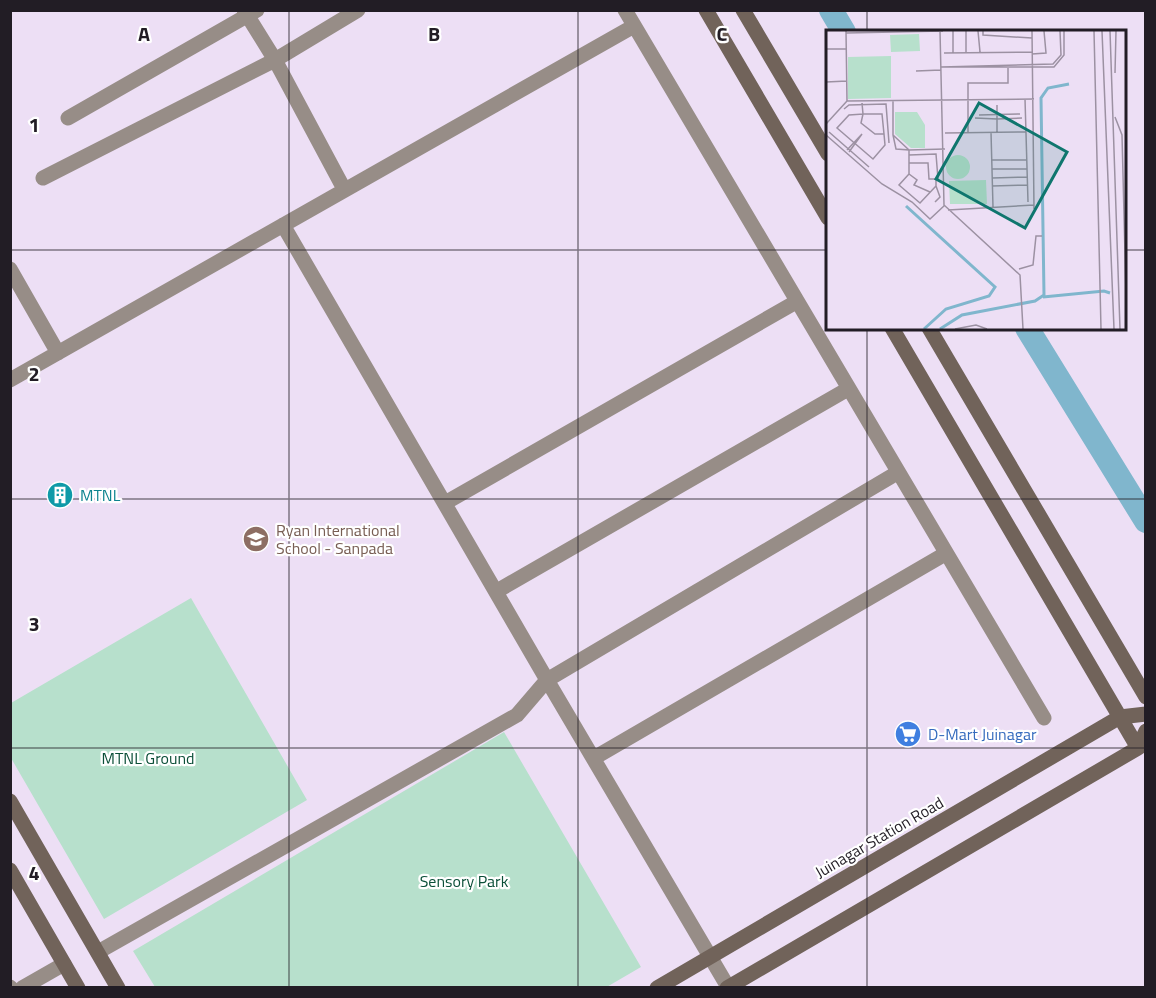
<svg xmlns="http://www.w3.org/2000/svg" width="1156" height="998" font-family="'Titillium Web',sans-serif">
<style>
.green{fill:#b7e0cc}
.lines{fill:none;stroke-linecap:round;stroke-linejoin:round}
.canal{stroke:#80b6cd;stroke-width:24}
.street{stroke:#978d87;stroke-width:15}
.secondary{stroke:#71635a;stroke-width:15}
.grid{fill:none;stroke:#221d25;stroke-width:1.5;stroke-opacity:0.55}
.labels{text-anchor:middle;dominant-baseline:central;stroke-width:4.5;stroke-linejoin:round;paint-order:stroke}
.culture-label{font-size:16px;fill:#0d838f;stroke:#fff;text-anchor:start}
.education-label{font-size:16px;fill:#785e54;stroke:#fff;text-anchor:start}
.shop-label{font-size:16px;fill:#366cbe;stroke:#fff;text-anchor:start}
.park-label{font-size:16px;fill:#0b4f38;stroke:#fff}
.street-label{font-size:16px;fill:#221d25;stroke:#fff}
.inset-river{fill:none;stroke:#80b6cd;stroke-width:3}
.inset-road{fill:none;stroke:#9c91a2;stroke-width:1.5}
.view{fill:#0f766e;fill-opacity:0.15;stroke:#0f766e;stroke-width:3}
.inset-edge{fill:none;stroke:#221d25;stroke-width:3}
.grid-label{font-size:20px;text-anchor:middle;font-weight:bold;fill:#221d25;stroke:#fff;stroke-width:4.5;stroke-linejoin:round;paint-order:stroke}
</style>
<rect width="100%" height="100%" fill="#eddff5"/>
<!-- green -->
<path class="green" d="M191,598l116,202 -203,119 -93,-161v-55z
M504,732l137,235 -36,21 -450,-1 -22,-36z"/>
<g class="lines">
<!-- canal -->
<path class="canal" d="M831,10l13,22
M1027,328l119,193"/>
<!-- street -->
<path class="street" d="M244,10l31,50 83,-50
M625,10l419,708
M68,118l189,-108
M43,178l232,-118 69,129
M283,225l264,455 181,307
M10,269l48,84
M10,380l624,-354
M445,503l351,-201
M497,591l351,-202
M594,758l351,-204
M98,952l419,-237 30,-35 350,-207
M10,987l1,1
M22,988l42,-24"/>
<!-- secondary -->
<path class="secondary" d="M706,10l122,208
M743,10l85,144
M892,328l246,420
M929,328l217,369
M10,801l108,187
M10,870l68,118
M657,988l463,-271 26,-3
M727,988l411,-240 8,-17"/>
</g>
<!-- grid -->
<path class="grid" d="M289,10v978M578,10v978M867,10v22M10,250h818M1124,250h22M867,328v660M10,499h1136M10,748h1136"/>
<!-- icons -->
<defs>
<symbol id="building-disc" viewBox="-11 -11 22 22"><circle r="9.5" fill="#0f9aa8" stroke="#fff"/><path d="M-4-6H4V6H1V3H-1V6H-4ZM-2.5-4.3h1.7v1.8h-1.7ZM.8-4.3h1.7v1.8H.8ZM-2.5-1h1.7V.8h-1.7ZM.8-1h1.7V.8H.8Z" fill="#fff"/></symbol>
<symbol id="school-disc" viewBox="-11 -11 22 22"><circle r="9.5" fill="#8d6e63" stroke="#fff"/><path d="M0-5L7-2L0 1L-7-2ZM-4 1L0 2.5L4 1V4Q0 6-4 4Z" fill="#fff"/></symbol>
<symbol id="supermarket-disc" viewBox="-11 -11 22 22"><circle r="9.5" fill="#3f7fe0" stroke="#fff"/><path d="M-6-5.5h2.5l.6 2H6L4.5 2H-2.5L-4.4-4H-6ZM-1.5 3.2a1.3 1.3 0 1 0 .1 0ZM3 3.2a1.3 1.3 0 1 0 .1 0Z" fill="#fff"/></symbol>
</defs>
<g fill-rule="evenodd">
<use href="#building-disc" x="45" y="480" width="30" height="30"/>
<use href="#school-disc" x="241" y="524" width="30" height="30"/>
<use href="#supermarket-disc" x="893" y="719" width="30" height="30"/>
</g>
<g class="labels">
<!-- culture labels -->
<g class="culture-label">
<text x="80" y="495">MTNL</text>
</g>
<!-- education labels -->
<g class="education-label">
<text x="276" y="530">Ryan International<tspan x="276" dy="18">School - Sanpada</tspan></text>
</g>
<!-- shop labels -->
<g class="shop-label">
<text x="928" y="734">D-Mart Juinagar</text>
</g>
<!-- park labels -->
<g class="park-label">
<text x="148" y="758">MTNL Ground</text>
<text x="464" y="881">Sensory Park</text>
</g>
<!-- street labels -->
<g class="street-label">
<text transform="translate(879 837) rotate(-30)">Juinagar Station Road</text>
</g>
</g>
<!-- overview -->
<g transform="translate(826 30)">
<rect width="300" height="300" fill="#eddff5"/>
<path d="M93,4l1,17 -29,1 -1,-17zM65,26v42l-43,1v-42zM69,82h22l8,13v23h-14l-16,-14zM120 137a12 12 0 1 1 24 0a12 12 0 1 1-24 0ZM160,150l1,24h-37l-1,-23z" fill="#b7e0cc"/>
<path class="inset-river" d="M80,176l89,81 -6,9 -43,13 -22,20M217,267l61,-6 6,2M114,299l22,-14 73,-14 9,-6 -3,-197 7,-10 21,-4"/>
<path class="inset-road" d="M20,1l1,70 187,-2M114,1l4,174 76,70 3,54M127,1v22M152,1l2,21M157,1v4l49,3M206,1l2,178M268,1l7,298M276,1l12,298M284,1l10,298M20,3l97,-2M0,19h20M118,23l88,-1M140,23v-22M206,24l14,-1 -2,-22M115,37h113l10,-12v-24M115,37l112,-3 8,-9 -1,-24M90,41l25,-1M289,43l1,-42M0,52l21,-1M199,69l3,103M67,70v35l16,15 36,-1M36,73l1,11h19l2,20M171,75v14l25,-1M18,79l5,-4 37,-1 3,39M37,84l-2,9 14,11h9l1,11 -12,14 -36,-31 12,-13zM153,85l41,-1M289,87l7,18 4,159M149,88l22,1v13M0,94l21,-23M3,102l40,35M142,102v-49h40v-15M165,102l2,75M119,103l81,-1M0,105l56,49 30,18 18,17 15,-14M67,105l3,14 13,1v24l-10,11 21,18 16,-17v-7M21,120l15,-16 -13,18M83,125l27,-1 2,25M166,130h35M83,133h19l1,16h8M166,139h35M83,144l8,6 -3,5 16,7M166,148l35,-1M166,156l36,-1M109,172l5,-5 -4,-11M122,180l86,-5M193,239l14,-4 3,-29h6M129,299l21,-4 11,4"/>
<path class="view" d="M153,73l88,49 -42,76 -89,-49z"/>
<rect width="300" height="300" class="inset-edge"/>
</g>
<g class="grid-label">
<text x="144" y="41">A</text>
<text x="434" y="41">B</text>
<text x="722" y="41">C</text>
<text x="34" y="132">1</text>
<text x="34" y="381">2</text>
<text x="34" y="631">3</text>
<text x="34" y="880">4</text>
</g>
<!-- border -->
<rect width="1156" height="998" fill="none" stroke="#221d25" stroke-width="24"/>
</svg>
